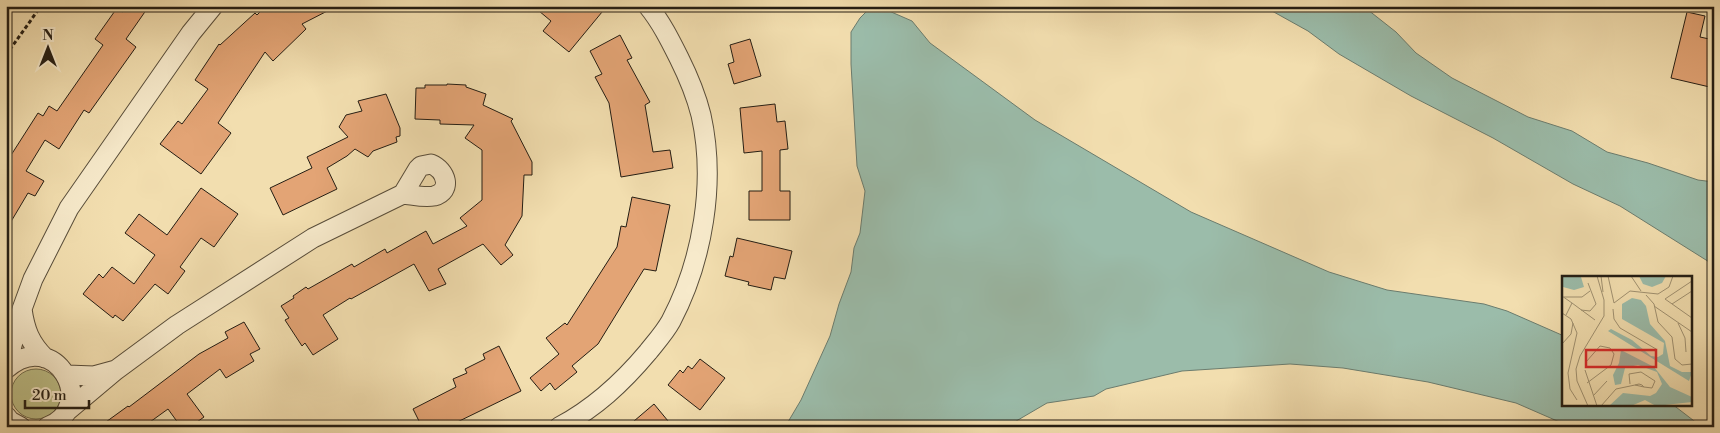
<svg xmlns="http://www.w3.org/2000/svg" width="1720" height="433" font-family="'Libre Bodoni',serif">
<style>
.green{fill:#bec088;stroke:#716e4e}
.water{fill:#9bbcaa;stroke:#6b7c6e}
.building{fill:#e3a475;stroke:#241d13}
.lines{fill:none;stroke-linecap:round;stroke-linejoin:round}
.minor-casing{stroke:#584d3a;stroke-width:21}
.path{stroke:#241d13;stroke-width:3;stroke-dasharray:4 2.5;stroke-linecap:butt}
.minor{stroke:#f7eacb;stroke-width:19}
.inset-road{fill:none;stroke:#a09171;stroke-width:1}
.view{fill:#d62828;fill-opacity:0.15;stroke:#d62828;stroke-width:2.5}
.inset-edge{fill:none;stroke:#241d13;stroke-width:2.5}
</style>
<rect width="100%" height="100%" fill="#f2deaf"/>
<filter id="stains"><feTurbulence type="fractalNoise" baseFrequency=".004" numOctaves="4"/><feColorMatrix values="0 0 0 0 .2 0 0 0 0 .09 0 0 0 0 .02 0 0 0 .5 -.17"/></filter>
<radialGradient id="worn" r=".72"><stop offset=".6" stop-color="#630" stop-opacity="0"/><stop offset="1" stop-color="#630" stop-opacity=".3"/></radialGradient>
<!-- green -->
<path class="green" d="M11 394a25 25 0 1 1 50 0a25 25 0 1 1-50 0Z"/>
<!-- water -->
<path class="water" d="M1263,6h100l33,26 20,21 36,25 76,39 44,14 35,21 41,11 50,17 16,2v83l-94,-59 -47,-22 -80,-46 -82,-42 -72,-42 -31,-23z
M871,7l18,4 23,10 18,22 105,77 156,92 138,60 58,18 97,14 23,7 57,25v68h108l30,23h-131l-55,-24 -88,-21 -85,-14 -53,-4 -108,7 -76,18 -12,7 -47,7 -41,24h-221l16,-27 29,-64 9,-32 12,-32 3,-24 6,-15 5,-42 -8,-25 -6,-102v-32l9,-14z"/>
<!-- building -->
<path class="building" d="M128,6h21l-23,33 10,8 -47,66 -5,-3 -25,39 -14,-9 -19,31 18,10 -9,15 -7,-3 -22,37v-67l32,-50 5,3 6,-10 8,5 46,-66 -8,-6 22,-31 6,4z
M266,6h71l-35,18 4,5 -33,32 -8,-9 -47,71 13,10 -30,41 -41,-30 18,-23 4,3 26,-35 -13,-9 24,-36 1,1 35,-32 2,2z
M533,6h74l-38,46 -26,-21 8,-10z
M1687,12l18,4 -5,21 14,3v48l-43,-10z
M620,35l12,23 -5,2 23,42 -5,3 8,47 17,-2 3,18 -52,9 -12,-74 -14,-26 7,-3 -12,-23z
M750,39l11,37 -27,8 -6,-20 6,-2 -4,-17z
M447,84l19,1v2l20,7 -3,11 30,14 -2,2 21,41v13h-8l-2,41 -17,29 8,10 -12,10 -18,-21 -45,25 8,15 -17,7 -15,-27 -63,35 -1,-1 -27,17 15,24 -25,16 -8,-12 -3,3 -17,-26 4,-2 -8,-12 13,-8 -1,-2 13,-9 2,2 44,-25 2,3 31,-18 2,4 39,-22 7,13 34,-18 -7,-8 22,-18v-50l-17,-12 9,-13 -34,-1v-4l-25,-1 1,-31h9v-3h22z
M386,94l14,34v8l-4,1 1,5 -24,9 -5,6 -13,-8 -8,7 -20,12 10,21 -54,26 -13,-27 42,-20 -5,-11 41,-20 -9,-10 7,-12 16,-4 -4,-10z
M775,104l2,18 8,-1 3,28 -8,1v41h10v29h-41v-29h13v-40l-18,2 -4,-45z
M201,188l37,26 -24,33 -13,-9 -21,29 5,4 -17,23 -13,-10 -32,37 -8,-6 -2,3 -30,-24 16,-20 4,4 9,-11 22,17 21,-29 -30,-22 14,-19 28,21z
M632,197l38,8 -14,66 -12,-2 -46,75 -26,22 5,6 -22,18 -5,-7 -9,8 -11,-13 29,-24 -13,-16 19,-15 2,2 50,-78 4,-21 5,1z
M737,238l55,13 -7,28 -11,-2 -3,13 -23,-5 1,-3 -24,-6 5,-20 3,1z
M244,322l16,27 -10,5 4,7 -28,17 -6,-9 -33,25 17,23 -14,10h-9l-13,-18 -25,18h-44l29,-21 1,1 70,-53 29,-16 -3,-6z
M499,346l22,45 -74,36h-25l-9,-18 43,-22 -3,-8 14,-6 -2,-4 20,-10 -2,-5z
M700,359l25,19 -25,32 -32,-25 12,-15 3,3 5,-7 4,3z
M654,404l19,23h-46z"/>
<g class="lines">
<defs>
<path id="minor" d="M431,164c15,6 22,27 3,32 -10,2 -21,-1 -31,-2l15,-25 3,-3z
M22,309l11,-30 36,-71 122,-175 22,-27
M6,367l16,-58c3,21 8,34 23,49
M6,369c49,-44 94,38 41,58
M116,370l61,-45 136,-87 90,-44
M66,412l50,-42 -22,6 -27,-1
M6,416l4,5 11,6
M559,427c36,-19 63,-44 89,-75 8,-10 17,-20 23,-31 32,-61 45,-139 30,-206 -5,-20 -13,-39 -22,-57 -9,-18 -18,-36 -31,-52"/>
</defs>
<!-- minor casing -->
<use href="#minor" class="minor-casing"/>
<!-- path -->
<path class="path" d="M6,55l35,-49"/>
<!-- minor -->
<use href="#minor" class="minor"/>
</g>
<!-- overview -->
<g transform="translate(1562 276)">
<rect width="130" height="130" fill="#f2deaf"/>
<path d="M0,0l19,1 3,10 -10,3 -11,-3zM77,0h27l-4,7 -10,4 -9,-3zM70,22l9,2 5,6 4,18 15,17 5,25 12,6h10l-3,9 -81,-50 3,-2 21,11 19,16 7,1 5,-3 1,-11 -42,-24v-15zM59,74l33,17 16,20 22,10v5l-36,4 -11,-6 -14,6h-22l14,-13 27,3 6,-3 6,-9 -5,-12 -19,-7 -13,3 -4,16 -6,1 -2,-10 6,-12z" fill="#9bbcaa"/>
<path class="inset-road" d="M39,0l2,16M46,0l6,27 16,-12 28,3 11,-7 4,-11M69,0l10,15M130,5l-27,18 27,19M84,19l8,9 4,18 14,15 3,22 7,6 10,-1M0,20l10,7 -6,12M2,21h18l8,-6M10,27l23,17M110,28l20,-13M92,30l38,26M51,33l1,10 6,9 36,21M19,34l9,1 6,-7 -8,-21M0,37l9,6 6,14 -9,40 2,16 7,11M116,47l7,15 1,14M0,68l9,-10 2,-11M24,86l14,-16 10,2 4,6 -3,11 -24,18M23,94l12,36M68,108l-1,-10 12,-2 14,9 -3,7 -8,-1M77,108l3,1 2,2 -9,-2zM31,120l14,-15M26,130l-11,-25 -1,-12 4,-13 24,-40v-16l-7,-24M39,130l15,-17 19,-4"/>
<path class="view" d="M24,74h70v17h-70z"/>
<rect width="130" height="130" class="inset-edge"/>
</g>
<!-- margin -->
<rect width="1720" height="433" fill="none" stroke="#f2deaf" stroke-width="25"/>
<rect x="8" y="8" width="1705" height="418" fill="none" stroke="#241d13" stroke-width="2.5"/>
<rect x="12" y="12" width="1695" height="408" fill="none" stroke="#241d13"/>
<!-- north arrow -->
<g transform="translate(48 48)" stroke="#f7eacb" stroke-width="4" paint-order="stroke">
<path d="M0-4L9 19L0 12L-9 19Z" fill="#241d13"/>
<text y="-8" font-size="14" font-weight="bold" text-anchor="middle" fill="#241d13">N</text>
</g>
<!-- scale -->
<path d="M25 400v8h64v-8" fill="none" stroke="#241d13" stroke-width="2.5"/>
<text x="32" y="400" font-size="15" fill="#241d13" stroke="#f7eacb" stroke-width="4" paint-order="stroke">20 m</text>
<rect width="100%" height="100%" filter="url(#stains)"/>
<rect width="100%" height="100%" fill="url(#worn)"/>
</svg>
